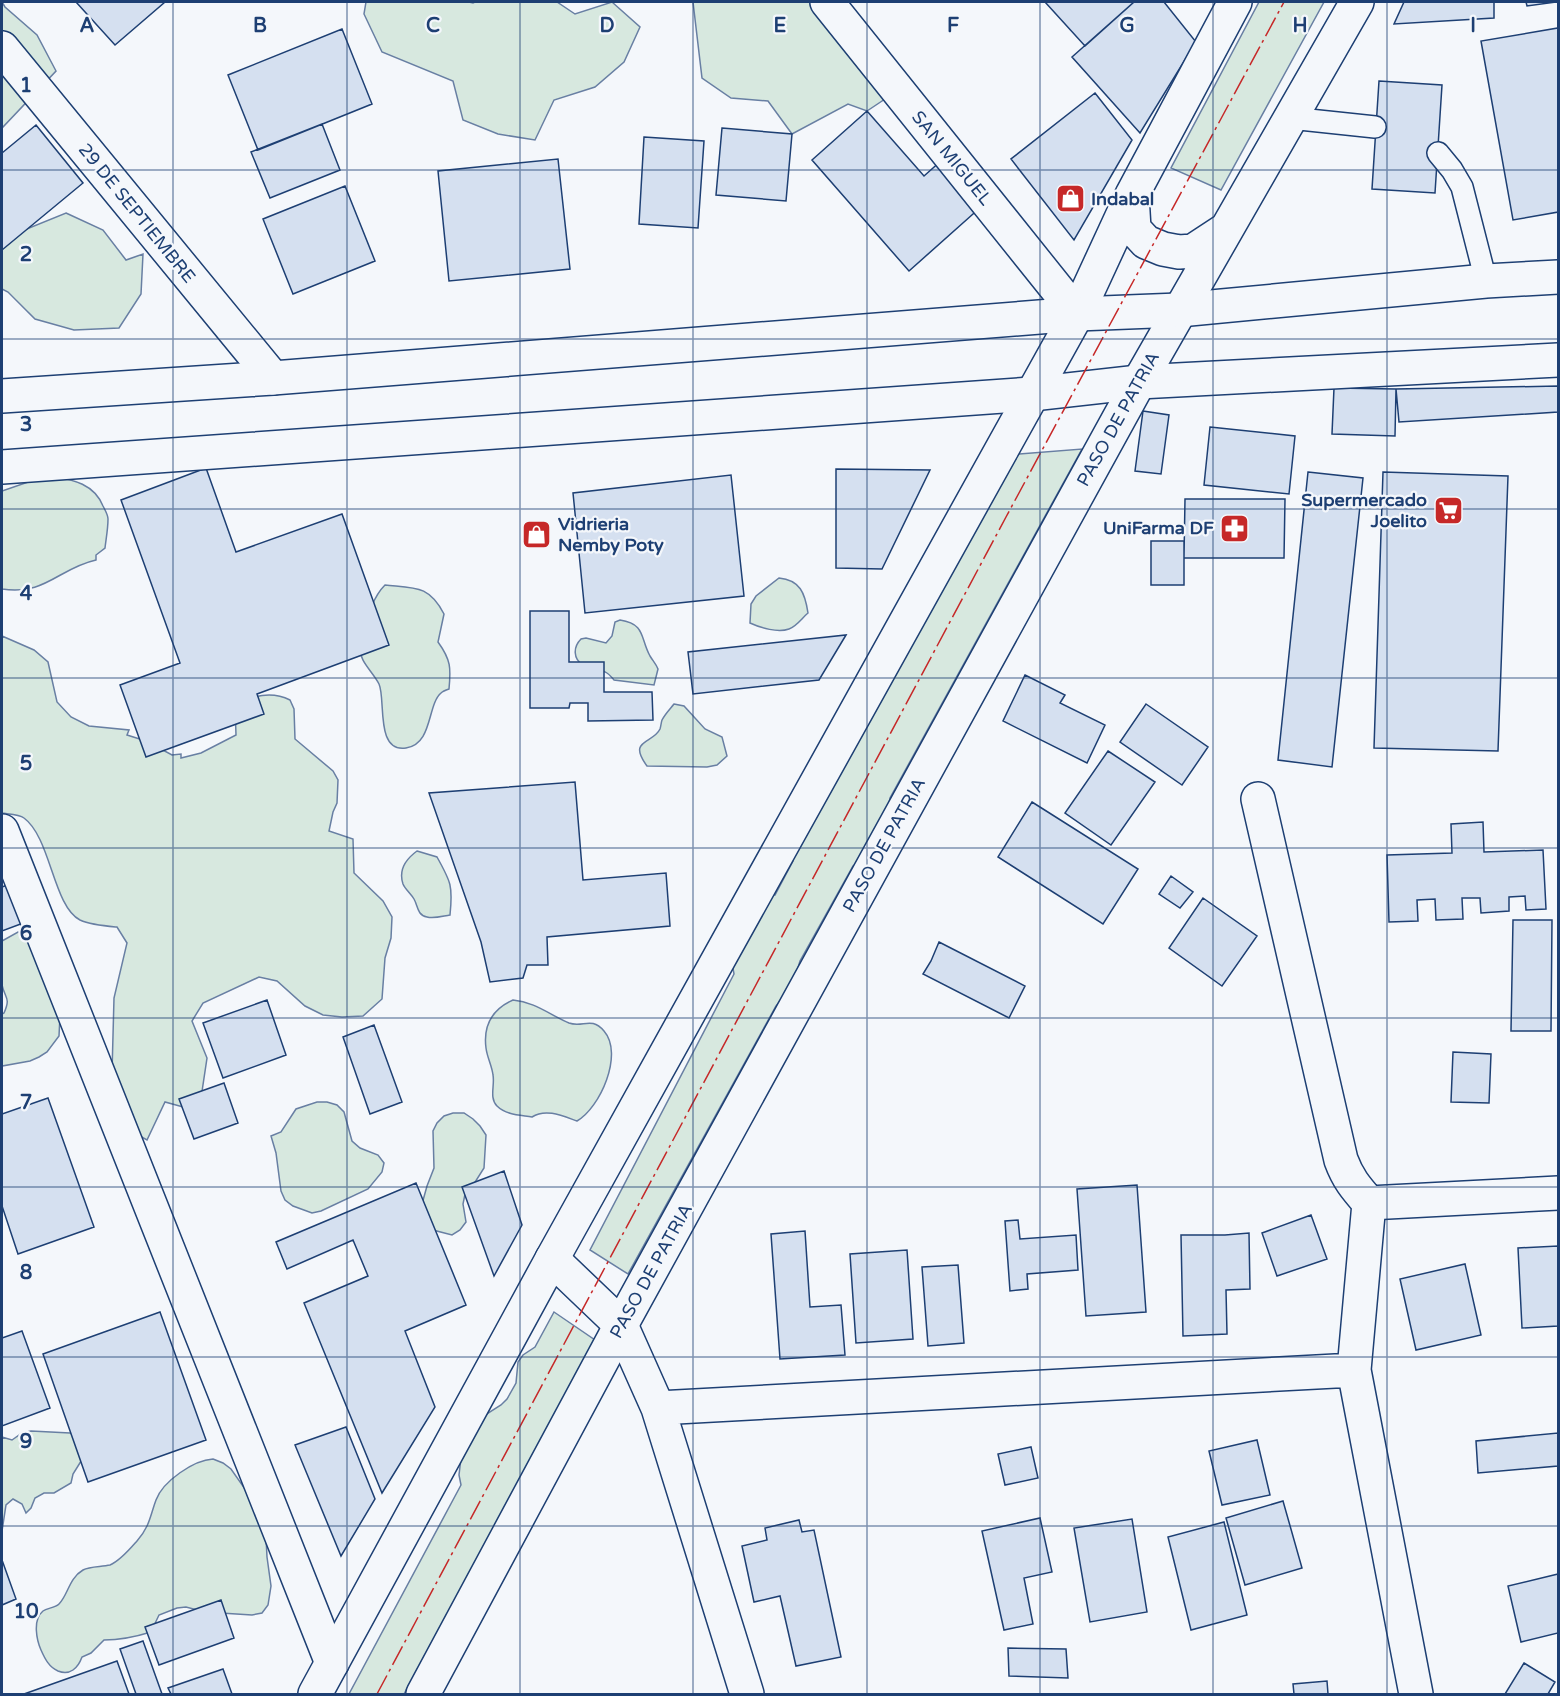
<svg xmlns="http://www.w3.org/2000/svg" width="1560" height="1696" font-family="'Varela Round',sans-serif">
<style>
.green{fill:#d7e8df;stroke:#687fa3;stroke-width:1.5}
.building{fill:#d5e0f0;stroke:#1d3f73;stroke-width:1.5}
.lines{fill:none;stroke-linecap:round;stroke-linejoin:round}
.lane-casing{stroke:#1d3f73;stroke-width:24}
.street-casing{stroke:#1d3f73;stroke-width:36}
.secondary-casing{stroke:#1d3f73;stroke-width:36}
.highway-casing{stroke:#1d3f73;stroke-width:36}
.lane{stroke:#f4f7fb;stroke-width:21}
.street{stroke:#f4f7fb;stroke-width:33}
.secondary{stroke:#f4f7fb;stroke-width:33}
.highway{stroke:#f4f7fb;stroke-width:33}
.power{stroke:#c62828;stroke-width:1.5;stroke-dasharray:21 4.5 3 4.5;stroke-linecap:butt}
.grid{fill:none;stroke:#1d3f73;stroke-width:1.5;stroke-opacity:0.55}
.labels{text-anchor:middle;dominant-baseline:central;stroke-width:4.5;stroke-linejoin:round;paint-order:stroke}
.street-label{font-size:18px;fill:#1d3f73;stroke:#f4f7fb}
.poi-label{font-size:18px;font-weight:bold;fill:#1d3f73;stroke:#f4f7fb;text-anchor:start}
.grid-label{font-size:20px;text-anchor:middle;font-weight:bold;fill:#1d3f73;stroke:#f4f7fb;stroke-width:4.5;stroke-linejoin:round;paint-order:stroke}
</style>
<rect width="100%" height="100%" fill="#f4f7fb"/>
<!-- green -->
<path class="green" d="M2,2l3,5 32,28 19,36 -54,57z
M366,2h103l4,1 2,-1h82l18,12 37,-12 28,25 -16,35 -29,25 -41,13 -19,40 -37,-6 -35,-14 -10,-39 -71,-29 -18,-38z
M693,2h140l28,16 25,34 14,37 -33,22 -19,-7 -56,30 -24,-33 -37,-3 -29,-20z
M1259,2h65l-103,188 -50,-22z
M66,213l37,17 23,30 17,-6 -2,40 -22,34 -45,2 -39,-11 -27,-27 -6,-3v-50z
M1082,449l-192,349 -2,12 -29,52 -6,4 -53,95c-4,18 -12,32 -24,45l-148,268 -38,-24 144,-276 -2,-11 35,-68h8l18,-34 4,-28 208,-378z
M52,476c22,4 42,8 51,30 2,4 5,9 5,13 0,10 -2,20 -3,29l-9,7v5c-37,8 -51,36 -94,29v-98l29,-10z
M779,578c21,2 26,15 29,35 -6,5 -11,13 -19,16 -11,4 -28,-1 -39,-6l1,-19 5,-8z
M385,585c30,3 44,0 59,29l-6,28c13,18 13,26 11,47 -3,1 -6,2 -8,4 -14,12 -8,51 -35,55 -31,5 -20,-49 -27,-64 -6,-12 -20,-23 -19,-36 0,-4 2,-10 3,-13 5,-18 9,-37 22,-50z
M620,620c26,4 20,18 30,36 3,5 6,8 8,13l-4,16 -40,-5c-2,-2 -4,-5 -7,-7 -7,-5 -17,-3 -24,-8 -10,-6 -10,-18 -2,-26l5,-1 20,5 6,-7 3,-14z
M2,636l32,14 14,12 9,40 14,15 18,9 40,4 -2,5 19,6 26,14 9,-1v4l20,-5 35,-18 -1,-29c17,-11 37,-15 55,-6l4,9 1,30 38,32 5,9 -1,23 -4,9 -4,19 24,8 1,34 29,28 9,16 -1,21 -6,20 -3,41 -19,17 -21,1 -19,-2 -18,-9 -28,-25 -18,-4 -56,26 -11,18 15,37 -6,40 -18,9 -18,-5 -18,38 -18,-10 -17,-57 2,-75 13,-55 -10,-16c-12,-1 -26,-2 -37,-7 -27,-14 -29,-82 -56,-102 -5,-4 -16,-4 -22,-5z
M674,704l10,2 21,23 17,8 5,19 -10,9 -10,2 -60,-1c-20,-27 6,-22 13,-37 1,-3 1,-6 2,-9 3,-6 8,-11 12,-16z
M417,851l20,6c14,25 16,29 13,58 -7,1 -16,4 -23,2 -10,-2 -9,-11 -13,-18 -3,-5 -9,-10 -11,-15 -5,-15 3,-25 14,-33z
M18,932l19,3 24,61 -2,40 -12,16 -8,5 -9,4 -28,5v-52l2,-1c7,-16 1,-14 -2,-28 -2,-10 0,-33 0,-44z
M513,1000c22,2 37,15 56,23 14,5 22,-7 35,8 20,23 -4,77 -27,90 -14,-5 -31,-13 -45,-4 -12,-2 -26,-2 -35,-11 -8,-8 -2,-21 -4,-31 -1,-9 -6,-18 -7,-27 -3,-23 7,-39 27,-48z
M317,1102h10l10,3 7,7 8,29 8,7 18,7 6,8 -2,9 -14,17 -47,22 -9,2 -19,-7 -8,-6 -4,-9 -5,-38 -5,-17 10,-4 15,-23z
M453,1113h11l9,6 7,7 6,9 -2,33 -12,19 -7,7 -2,10 3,18 -6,8 -8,5 -19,-5 -11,-26 5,-18 7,-18 -1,-37 4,-8 7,-7z
M554,1312l41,28 -191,354h-55l112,-209 -2,-10 2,-17 24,-43 16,-10 6,-6 9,-16 2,-21 5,-7 12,-8z
M31,1431l39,2 9,4 4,21 -10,16 -2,9 -17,10h-10l-9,5 -4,10 -5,5 -4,-9 -9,-5 -7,6 -4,26v-94l10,3 10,-7z
M213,1459l10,4 8,6 28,40 7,29 1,19 4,29 -3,19 -6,8 -10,2 -47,-3 -19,-5 -9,1 -18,7 -8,17c-16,5 -30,8 -47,8l-13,13 -9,4c-4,11 -12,19 -24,14 -9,-4 -13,-12 -17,-21 -4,-9 -9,-30 2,-39 4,-3 12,-3 16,-7 9,-9 10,-26 24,-34 7,-4 18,-3 27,-5 10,-4 20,-16 27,-24 13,-15 13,-25 19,-41 7,-19 38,-40 57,-41z"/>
<!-- building -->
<path class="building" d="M76,2h89l-50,43z
M1045,2h89l-49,44z
M1134,2h30l32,40 -56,91 -68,-76z
M1404,2h90v16l-100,6z
M1526,2h30l-29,4z
M1558,28v184l-45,8 -32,-179z
M342,29l30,75 -114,46 -30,-75z
M1379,81l63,4 -7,108 -63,-4z
M1095,93l37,47 -58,100 -63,-81z
M867,111l57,65 18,-16 40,46 -73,65 -97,-111z
M322,124l18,46 -70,28 -19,-46z
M36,125l47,58 -81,67v-97z
M722,128l70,6 -6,67 -70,-6z
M644,137l60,4 -6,87 -59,-4z
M558,159l12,110 -121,12 -11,-110z
M345,186l30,75 -82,33 -30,-75z
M1558,386v26l-159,10 -3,-33z
M1334,388l62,1 -1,47 -63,-2z
M1143,411l26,4 -8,59 -26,-3z
M1210,427l85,9 -6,58 -85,-9z
M206,468l30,84 106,-38 47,131 -132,49 7,20 -118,43 -26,-72 60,-22 -59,-163z
M836,469l94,1 -48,99 -46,-1z
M1308,472l55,6 -31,289 -54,-7z
M1383,472l125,4 -10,275 -124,-3z
M731,475l13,121 -159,17 -12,-120z
M1185,499h100l-1,59h-100z
M1151,541h33v44h-33z
M530,611h39v51h35v30h48l1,28 -65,1v-18h-18l-1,5h-39z
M846,635l-27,45 -126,14 -5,-42z
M1025,675l40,20 -5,8 45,22 -18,38 -84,-42z
M1146,704l62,43 -26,38 -62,-43z
M1108,751l47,31 -44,63 -46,-32z
M575,782l8,98 83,-7 4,53 -123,11 1,28h-21l-4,13 -33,4 -9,-40 -52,-149z
M1032,802l106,67 -35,55 -105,-67z
M1483,822l1,30 59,-2 3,59 -20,1 -1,-14 -16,1v14l-28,2 -1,-15h-18l1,21 -27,1 -1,-21 -18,1 1,21 -29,1 -2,-67 65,-2 -1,-29z
M1171,876l22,16 -13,16 -21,-14z
M12,883l14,39 -24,9v-44z
M1203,898l54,38 -35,50 -53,-38z
M1513,920h39l-1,111h-40z
M939,942l86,44 -16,32 -86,-44 8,-13z
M267,1000l19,55 -63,23 -20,-55z
M374,1025l28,77 -32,12 -27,-77z
M1453,1052l38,2 -2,49 -38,-1z
M224,1083l14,40 -44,16 -15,-40z
M48,1098l46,129 -76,27 -16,-48v-92z
M504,1171l18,54 -28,51 -32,-89z
M416,1183l50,122 -61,26 30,76 -53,86 -78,-190 64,-27 -15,-36 -66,29 -11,-27z
M1137,1185l9,127 -60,4 -9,-127z
M1311,1215l16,44 -50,17 -15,-43z
M1018,1220l2,19 56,-4 2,35 -51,4 1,15 -18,2 -5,-70z
M805,1231l5,76 31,-2 4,50 -65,4 -9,-125z
M1249,1233l1,56 -24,1 1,44 -44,2 -2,-101h44z
M1558,1246v80l-36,2 -4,-80z
M907,1250l6,89 -57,4 -6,-89z
M1465,1264l16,71 -65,15 -16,-71z
M958,1265l6,78 -36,3 -6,-79z
M160,1312l46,128 -118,42 -45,-128z
M22,1331l28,77 -48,18v-88z
M346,1427l29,72 -34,57 -46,-111z
M1558,1433v33l-80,7 -2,-32z
M1257,1440l13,55 -48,10 -13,-54z
M1031,1447l7,31 -33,7 -7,-31z
M1283,1501l19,67 -57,17 -19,-67z
M1040,1518l12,54 -28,6 9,46 -29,6 -22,-99z
M1132,1519l15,93 -57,10 -16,-94z
M799,1520l3,12 12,-2 27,127 -45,9 -16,-70 -26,6 -12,-56 25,-6 -2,-12z
M1224,1522l23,93 -56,15 -23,-93z
M2,1560l14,39 -14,6z
M1558,1574v59l-37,9 -13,-56z
M221,1600l13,38 -75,27 -14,-38z
M143,1641l19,53h-26l-16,-45z
M1008,1648l58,1 2,29 -59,-2z
M117,1661l12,33h-105z
M1524,1663l31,19 -7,12h-43z
M223,1669l9,25h-61l-3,-6z
M1327,1681l1,13h-34l-1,-10z"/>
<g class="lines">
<defs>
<path id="lane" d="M1290,118l85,9
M1438,153l14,17 10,17 24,94"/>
<path id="street" d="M827,2l250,312
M2,48l271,330
M1258,799l83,361c7,19 15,28 28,43
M2,831l330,832
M552,1259l69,66 37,83 89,286
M658,1408l696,-38
M1416,1694l-62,-324 15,-167 189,-10"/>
<path id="secondary" d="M1132,195l2,34 12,13 17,7 16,3 14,-1 32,-21
M315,1694l237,-435 525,-945 55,-119 103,-193
M423,1694l198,-369 518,-943 218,-380"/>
<path id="highway" d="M2,396l271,-18 804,-64 102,-4 307,-29 72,-4
M2,467l1030,-73 107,-12 419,-22"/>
</defs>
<!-- lane casing -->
<use href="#lane" class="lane-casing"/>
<!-- street casing -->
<use href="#street" class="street-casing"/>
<!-- secondary casing -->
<use href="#secondary" class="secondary-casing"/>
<!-- highway casing -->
<use href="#highway" class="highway-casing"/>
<!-- lane -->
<use href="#lane" class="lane"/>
<!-- street -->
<use href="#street" class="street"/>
<!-- secondary -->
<use href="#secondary" class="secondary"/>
<!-- highway -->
<use href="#highway" class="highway"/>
<!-- power -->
<path class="power" d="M377,1694l629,-1177 278,-515"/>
</g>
<!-- grid -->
<path class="grid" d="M173,2v1692M347,2v1692M520,2v1692M693,2v1692M867,2v1692M1040,2v1692M1213,2v1692M1387,2v1692M2,170h1556M2,339h1556M2,509h1556M2,678h1556M2,848h1556M2,1018h1556M2,1187h1556M2,1357h1556M2,1526h1556"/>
<!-- icons -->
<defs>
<symbol id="shop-square" viewBox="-11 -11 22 22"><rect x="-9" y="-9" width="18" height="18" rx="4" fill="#c62828" stroke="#f4f7fb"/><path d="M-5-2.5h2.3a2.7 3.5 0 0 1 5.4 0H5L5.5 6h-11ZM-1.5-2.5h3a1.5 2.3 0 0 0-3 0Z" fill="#fff"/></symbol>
<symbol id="supermarket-square" viewBox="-11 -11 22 22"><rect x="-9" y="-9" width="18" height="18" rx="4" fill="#c62828" stroke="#f4f7fb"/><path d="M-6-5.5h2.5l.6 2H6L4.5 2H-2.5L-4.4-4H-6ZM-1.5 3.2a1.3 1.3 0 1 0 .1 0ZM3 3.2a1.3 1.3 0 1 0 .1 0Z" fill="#fff"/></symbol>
<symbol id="pharmacy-square" viewBox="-11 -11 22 22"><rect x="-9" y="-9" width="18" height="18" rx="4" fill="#c62828" stroke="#f4f7fb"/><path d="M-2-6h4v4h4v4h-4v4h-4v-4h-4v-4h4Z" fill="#fff"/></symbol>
</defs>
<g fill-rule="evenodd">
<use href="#shop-square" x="1054" y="182" width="33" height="33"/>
<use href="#supermarket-square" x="1432" y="494" width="33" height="33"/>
<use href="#pharmacy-square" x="1218" y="512" width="33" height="33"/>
<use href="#shop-square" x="520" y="518" width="33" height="33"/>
</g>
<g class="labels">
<!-- street labels -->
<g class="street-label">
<text transform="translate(952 158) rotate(51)">SAN MIGUEL</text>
<text transform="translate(137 213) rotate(51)">29 DE SEPTIEMBRE</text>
<text transform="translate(1118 419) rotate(-61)">PASO DE PATRIA</text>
<text transform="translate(884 845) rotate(-61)">PASO DE PATRIA</text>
<text transform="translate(651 1271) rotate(-61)">PASO DE PATRIA</text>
</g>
<!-- poi labels -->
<g class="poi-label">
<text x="1091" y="199">Indabal</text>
<text x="1427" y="500" text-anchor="end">Supermercado<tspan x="1427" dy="21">Joelito</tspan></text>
<text x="558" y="524">Vidrieria<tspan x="558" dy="21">Nemby Poty</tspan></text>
<text x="1214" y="528" text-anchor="end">UniFarma DF</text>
</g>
</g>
<g class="grid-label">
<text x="87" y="32">A</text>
<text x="260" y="32">B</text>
<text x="433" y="32">C</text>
<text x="607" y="32">D</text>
<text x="780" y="32">E</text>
<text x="953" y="32">F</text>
<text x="1127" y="32">G</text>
<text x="1300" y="32">H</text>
<text x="1473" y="32">I</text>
<text x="26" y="92">1</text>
<text x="26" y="261">2</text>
<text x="26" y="431">3</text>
<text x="26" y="600">4</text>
<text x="26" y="770">5</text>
<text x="26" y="940">6</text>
<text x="26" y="1109">7</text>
<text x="26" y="1279">8</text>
<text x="26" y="1448">9</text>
<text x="26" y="1618">10</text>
</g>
<!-- border -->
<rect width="1560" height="1696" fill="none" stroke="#1d3f73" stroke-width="6"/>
</svg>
